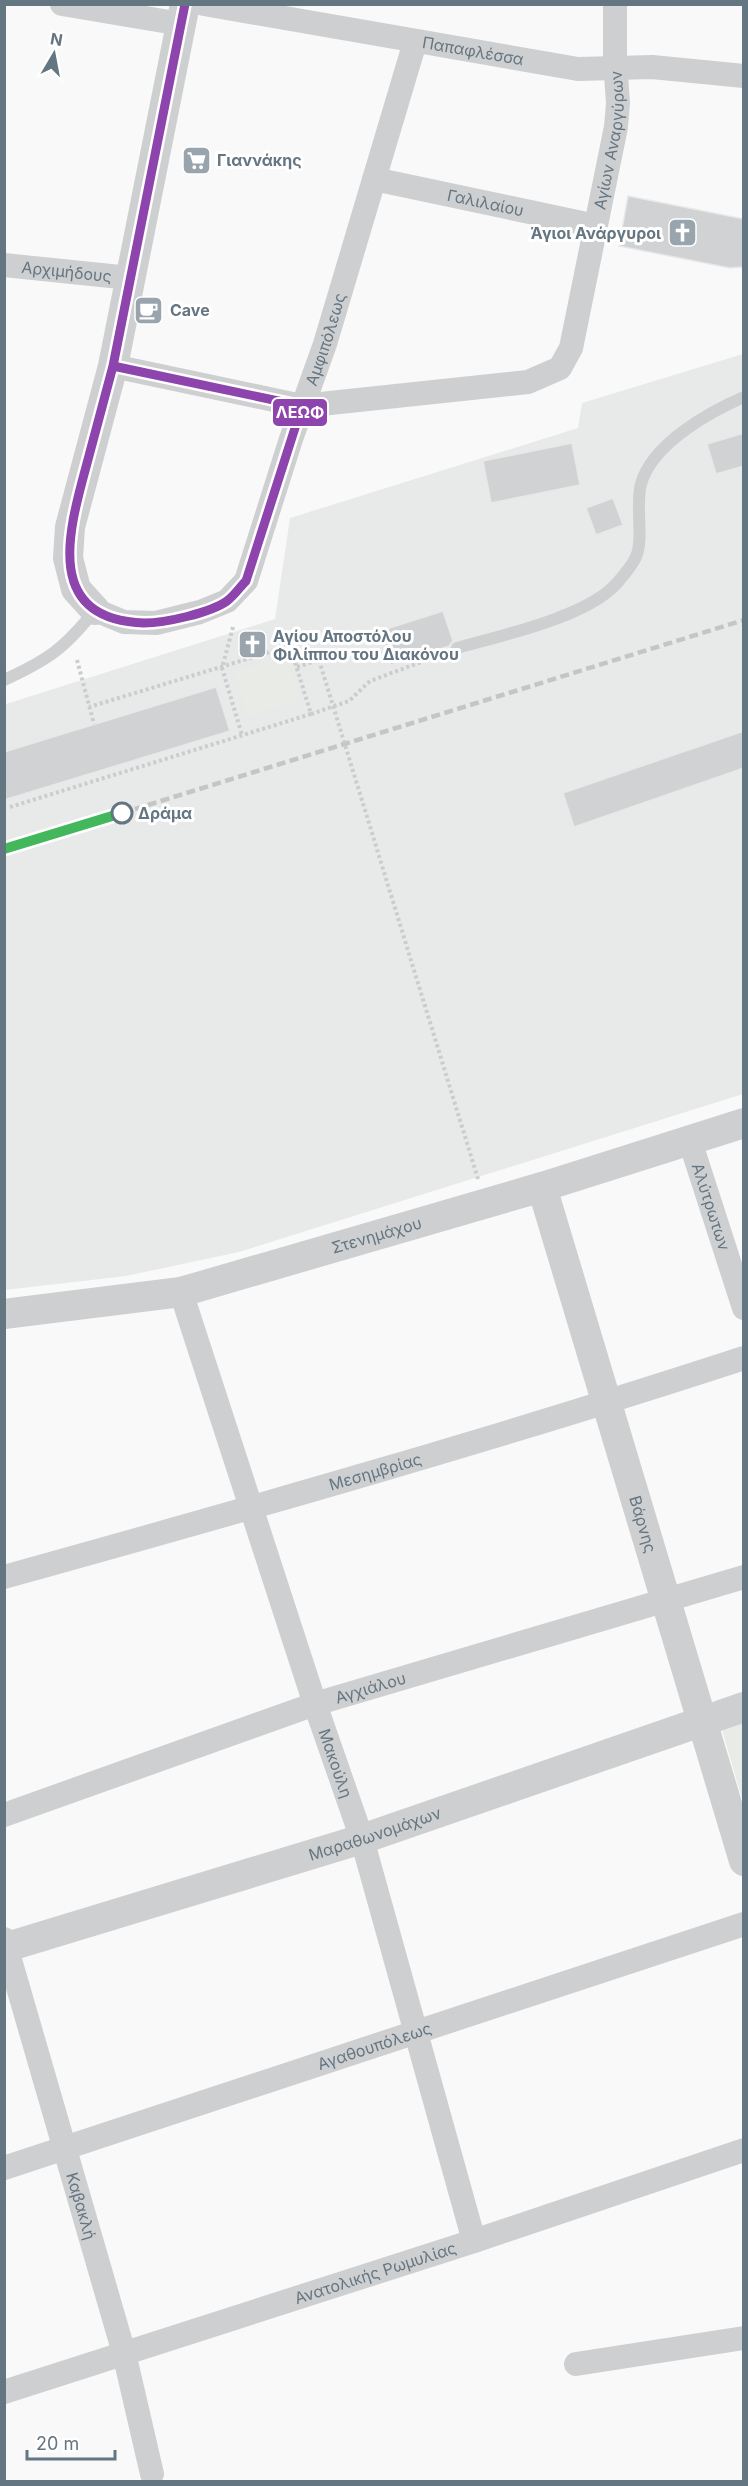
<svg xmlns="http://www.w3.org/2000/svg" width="748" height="2486" font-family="Inter,sans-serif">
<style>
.built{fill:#e8e9e9}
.green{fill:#e8ebe6}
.building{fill:#d0d2d3;stroke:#e8e8e8;stroke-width:1.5}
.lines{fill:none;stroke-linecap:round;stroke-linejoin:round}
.path{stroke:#cbcccd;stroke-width:4;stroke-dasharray:3 3;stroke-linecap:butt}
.service{stroke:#cecfd0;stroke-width:12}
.minor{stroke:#cecfd0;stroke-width:24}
.tertiary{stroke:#cecfd0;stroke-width:30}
.rail{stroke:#c3c5c6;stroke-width:4.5;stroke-dasharray:9 4.5;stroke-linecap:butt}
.path-bridge{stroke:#cbcccd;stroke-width:4;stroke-dasharray:3 3;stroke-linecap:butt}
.bus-1-casing{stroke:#fff;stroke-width:14}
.bus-1{stroke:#8e44ad;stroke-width:9}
.rail-1-casing{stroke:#fff;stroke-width:15}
.rail-1{stroke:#43b75b;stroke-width:10}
.stop-dot{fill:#fff;stroke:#657683;stroke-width:3}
.labels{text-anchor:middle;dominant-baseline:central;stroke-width:6;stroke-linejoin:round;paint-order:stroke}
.street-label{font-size:16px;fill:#657683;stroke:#fff}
.poi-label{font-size:16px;font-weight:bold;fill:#657683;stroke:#fff;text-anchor:start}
.stop-label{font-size:16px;font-weight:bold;fill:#657683;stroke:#fff;text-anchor:start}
.line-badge{stroke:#fff;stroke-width:2}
.badge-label{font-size:16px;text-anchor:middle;font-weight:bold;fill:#fff}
</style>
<rect width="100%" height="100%" fill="#f9f9f9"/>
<!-- built -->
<path class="built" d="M743,354v740l-504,158 -113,24 -121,14 -1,-591 2,5 269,-85 15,-101 288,-90 4,-25z"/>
<!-- green -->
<path class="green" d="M287,655l13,45 -53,16 -13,-44z
M743,1716v86l-23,-79z"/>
<!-- building -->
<path class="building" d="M628,196l116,23v48l-14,1 -111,-22z
M744,433v33l-28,8 -9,-30z
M572,443l8,42 -89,18 -8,-42z
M613,498l10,27 -27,10 -10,-27z
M443,611l10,30 -4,5 -58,19 -11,-34z
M216,687l14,44 -226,69v-48z
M744,731v37l-170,59 -11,-34z"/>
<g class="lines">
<!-- path -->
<path class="path" d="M233,627l-11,41 20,67
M77,660l17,64
M297,667l22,-7
M311,714l38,-13 21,-20 70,-26
M10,807l301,-93 -21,-68 -201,61"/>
<!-- service -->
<path class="service" d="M457,648c42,-12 131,-31 160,-65 6,-7 15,-17 19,-26 8,-19 -1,-52 5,-73 11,-40 68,-72 103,-87
M4,680c44,-20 61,-32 91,-70"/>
<!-- minor -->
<g class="minor">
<path d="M62,4l119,20"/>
<path id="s1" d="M204,4l374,65 74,-2 92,9"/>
<path id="s2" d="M374,179l222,47"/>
<path id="s3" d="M4,265l126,13"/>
<path id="s4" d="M113,366l189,40 226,-24 32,-14 11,-20 45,-221 2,-24 -3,-42v-57"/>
<path id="s5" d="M95,610l29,12 32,1 44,-11 27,-11 19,-20 45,-142 34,-95 90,-302"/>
<path id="s6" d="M690,1141l54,167"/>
<path id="s7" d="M181,1292l134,412 47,135 112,402"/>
<path id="s8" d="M4,1577c248,-69 495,-139 740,-219"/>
<path id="s9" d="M4,1815l311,-111 429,-127"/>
<path id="s10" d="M4,1939l120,414 28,121"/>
<path id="s11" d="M4,2168l740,-244"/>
<path d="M576,2364l168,-26"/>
<path id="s12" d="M4,2392l470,-151 270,-91"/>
</g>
<!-- tertiary -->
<g class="tertiary">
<path d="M95,610l-19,-21 -8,-31 2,-31 43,-161 72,-362"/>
<path id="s13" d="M542,1187l202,674"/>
<path id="s14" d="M4,1314l177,-22 361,-105 202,-64"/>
<path id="s15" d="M4,1948l358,-109 382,-132"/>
</g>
<!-- rail -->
<path class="rail" d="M122,813l622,-193"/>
<!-- path-bridge -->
<path class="path-bridge" d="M319,660l159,519"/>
<defs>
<path id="bus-1" d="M113,366l189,40 -56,175c-6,6 -12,15 -19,20 -17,12 -62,22 -83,22 -100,-4 -76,-90 -58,-156 9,-34 18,-67 27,-101z
M113,366l72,-362"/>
</defs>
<!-- bus-1 casing -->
<use href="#bus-1" class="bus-1-casing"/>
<!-- bus-1 -->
<use href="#bus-1" class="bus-1"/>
<defs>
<path id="rail-1" d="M4,849l118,-36"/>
</defs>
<!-- rail-1 casing -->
<use href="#rail-1" class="rail-1-casing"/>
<!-- rail-1 -->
<use href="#rail-1" class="rail-1"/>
</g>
<!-- icons -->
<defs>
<symbol id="supermarket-square" viewBox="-11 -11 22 22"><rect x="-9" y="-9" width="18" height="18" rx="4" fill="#99a4ac" stroke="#fff"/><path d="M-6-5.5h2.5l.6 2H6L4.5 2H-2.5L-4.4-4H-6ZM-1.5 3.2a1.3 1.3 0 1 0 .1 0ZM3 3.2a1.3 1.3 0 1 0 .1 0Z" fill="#fff"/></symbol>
<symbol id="church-square" viewBox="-11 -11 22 22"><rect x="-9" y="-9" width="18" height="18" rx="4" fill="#99a4ac" stroke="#fff"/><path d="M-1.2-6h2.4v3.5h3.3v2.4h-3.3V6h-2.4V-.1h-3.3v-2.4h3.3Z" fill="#fff"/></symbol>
<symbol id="cafe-square" viewBox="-11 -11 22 22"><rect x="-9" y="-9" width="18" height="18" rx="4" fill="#99a4ac" stroke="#fff"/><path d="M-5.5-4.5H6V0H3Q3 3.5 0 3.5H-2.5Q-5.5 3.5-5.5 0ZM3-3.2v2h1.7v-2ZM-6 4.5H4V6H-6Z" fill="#fff"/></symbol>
</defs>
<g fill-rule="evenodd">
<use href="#supermarket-square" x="180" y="144" width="33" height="33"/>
<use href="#church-square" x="666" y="216" width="33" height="33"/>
<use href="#cafe-square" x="132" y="294" width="33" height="33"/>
<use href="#church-square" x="236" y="628" width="33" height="33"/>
</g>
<!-- markers -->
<circle class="stop-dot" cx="122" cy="813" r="10"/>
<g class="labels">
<!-- street labels -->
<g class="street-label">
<text stroke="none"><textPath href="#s1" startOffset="273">Παπαφλέσσα</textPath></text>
<text stroke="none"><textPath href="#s4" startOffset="690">Αγίων Αναργύρων</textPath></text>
<text stroke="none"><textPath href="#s2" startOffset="114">Γαλιλαίου</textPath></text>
<text stroke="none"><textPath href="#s3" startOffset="63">Αρχιμήδους</textPath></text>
<text stroke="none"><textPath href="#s5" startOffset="420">Αμφιπόλεως</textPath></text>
<text stroke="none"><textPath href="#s6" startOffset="69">Αλύτρωτων</textPath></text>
<text stroke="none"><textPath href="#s14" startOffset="382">Στενημάχου</textPath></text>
<text stroke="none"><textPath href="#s8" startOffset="386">Μεσημβρίας</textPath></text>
<text stroke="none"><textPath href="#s13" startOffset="352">Βάρνης</textPath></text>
<text stroke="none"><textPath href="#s9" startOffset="388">Αγχιάλου</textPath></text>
<text stroke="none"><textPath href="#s7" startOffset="496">Μακούλη</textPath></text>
<text stroke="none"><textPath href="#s15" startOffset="388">Μαραθωνομάχων</textPath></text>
<text stroke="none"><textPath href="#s11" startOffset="390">Αγαθουπόλεως</textPath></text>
<text stroke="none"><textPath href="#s10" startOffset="278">Καβακλή</textPath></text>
<text stroke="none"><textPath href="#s12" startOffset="390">Ανατολικής Ρωμυλίας</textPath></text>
</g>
<!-- poi labels -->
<g class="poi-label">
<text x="217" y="160">Γιαννάκης</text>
<text x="661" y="233" text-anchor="end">Άγιοι Ανάργυροι</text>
<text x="170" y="310">Cave</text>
<text x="273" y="636">Αγίου Αποστόλου<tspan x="273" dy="18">Φιλίππου του Διακόνου</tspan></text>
</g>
<!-- stop labels -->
<g class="stop-label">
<text x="138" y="813">Δράμα</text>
</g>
</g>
<rect class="line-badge" x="272" y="398" width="56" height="29" rx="6" fill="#8e44ad"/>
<g class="badge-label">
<text x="300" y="418">ΛΕΩΦ</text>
</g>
<!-- border -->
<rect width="748" height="2486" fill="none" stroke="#657683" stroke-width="12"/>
<!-- north arrow -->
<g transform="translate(54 54) rotate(10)" stroke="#ffffff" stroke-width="4.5" paint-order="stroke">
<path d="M0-4.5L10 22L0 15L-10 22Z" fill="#657683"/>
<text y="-9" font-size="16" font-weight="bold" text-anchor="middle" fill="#657683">N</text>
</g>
<!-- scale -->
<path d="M27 2450v9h88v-9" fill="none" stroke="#657683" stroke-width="3"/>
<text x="36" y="2450" font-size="18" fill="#657683" stroke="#ffffff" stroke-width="4.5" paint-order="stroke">20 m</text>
</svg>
